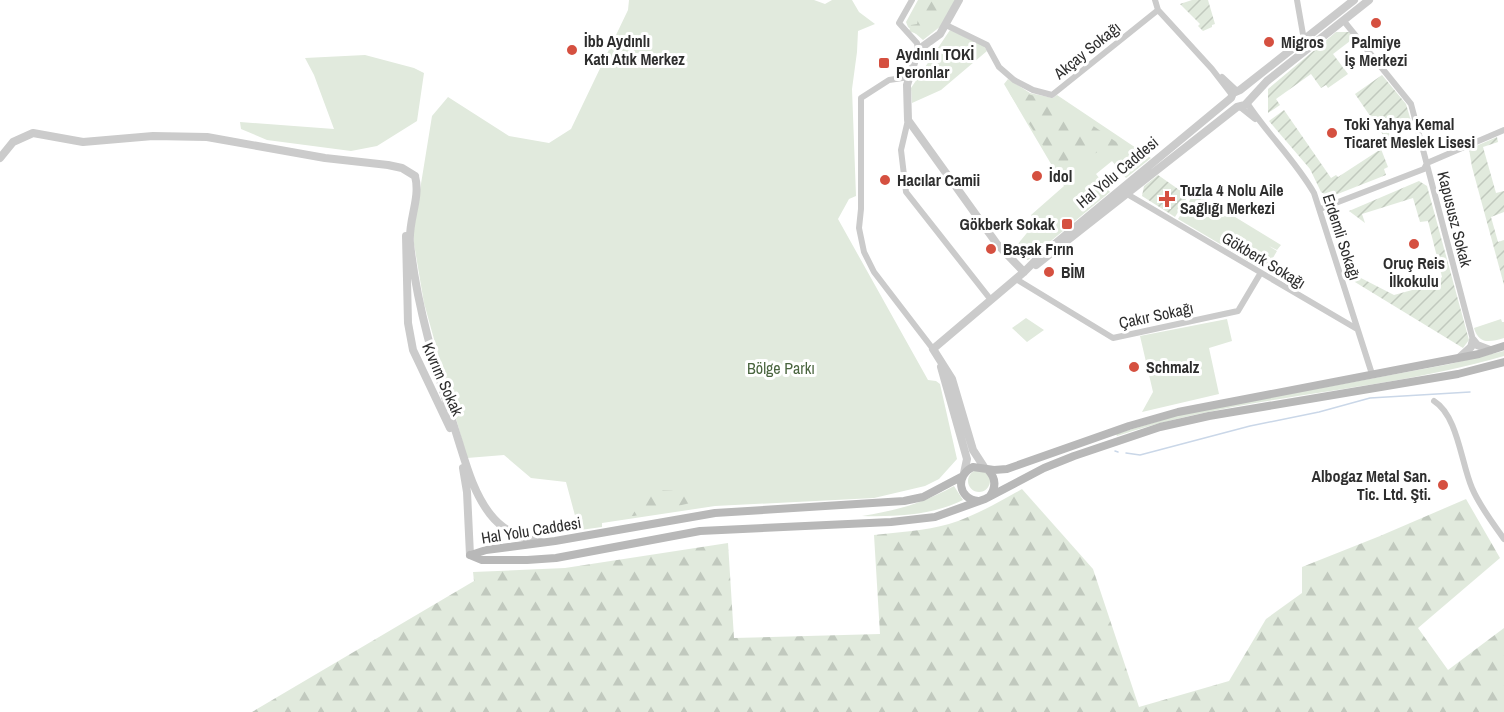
<svg xmlns="http://www.w3.org/2000/svg" width="1504" height="712" font-family="'Archivo Narrow',sans-serif">
<style>
.green{fill:#e1eadd}
.forest{fill:url(#forest-firs)}
.garden{fill:url(#garden-furrows)}
.lines{fill:none;stroke-linecap:round;stroke-linejoin:round}
.stream{stroke:#cad7e8;stroke-width:1.5}
.minor{stroke:#cbcbcb;stroke-width:6}
.tertiary{stroke:#cbcbcb;stroke-width:8}
.secondary{stroke:#b8b8b8;stroke-width:8}
.poi-dot{fill:#d55040;stroke:#fff;stroke-width:2}
.labels{text-anchor:middle;dominant-baseline:central;stroke-width:6;stroke-linejoin:round;paint-order:stroke}
.poi-label{font-size:16px;font-weight:bold;fill:#2e2e2e;stroke:#fff;text-anchor:start}
.street-label{font-size:16px;fill:#2e2e2e;stroke:#fff}
.park-label{font-size:16px;fill:#4a653f;stroke:#fff}
</style>
<defs>
<pattern id="forest-firs" width="22" height="20" patternUnits="userSpaceOnUse" patternTransform="scale(1.5)"><rect width="22" height="20" fill="#e1eadd"/><path d="M5 1l3.5 6h-7zM16 11l3.5 6h-7z" fill="#c1c9be"/></pattern>
<pattern id="garden-furrows" width="10" height="10" patternUnits="userSpaceOnUse" patternTransform="scale(1.5)"><rect width="10" height="10" fill="#e1eadd"/><path d="M-1 1l2-2M0 10L10 0M9 11l2-2" fill="none" stroke="#c1c9be"/></pattern>
</defs>
<rect width="100%" height="100%" fill="#fff"/>
<!-- green -->
<path class="green" d="M629,0h185l11,4 7,-4h20l7,12 16,12 -17,7 -1,21 -5,37 4,107 -7,3 -11,20 90,161 8,1 4,3 17,75 -18,20 -14,7 -51,12 -159,8 -113,17v4l-29,4v-7l4,-1 -11,-41 -35,-4 -27,-23 -37,3 -43,-155 -10,-59v-17l18,-111 16,-19 61,39 40,7 22,-14 57,-119z
M918,0h36l-13,26 -18,14 -15,-13 -2,-5z
M950,30l34,16 3,5 -46,39 -29,13 -1,-15z
M365,55l49,13 10,5 -7,48 -40,25 -26,5 -84,-11 -26,-11 -1,-7 94,7 -20,-54 -9,-17z
M1008,79l22,14 23,5 4,-3 94,63 -25,20 -14,-17 -16,13 14,18 -82,68 -4,-1 -12,-8 23,-28 -4,-8 33,-29 -60,-102z
M1193,195l9,5 2,-2 77,47 -4,5 -8,-4 8,5 -10,17 -8,-5 -2,3 -79,-47z
M1026,318l18,12 -17,12 -15,-14z
M1227,319l5,22 -23,7 10,46 -77,18 11,-20 -13,-56z
M1501,319l1,3h2v16c-14,4 -25,7 -30,-10z
M1504,351v5c-127,37 -261,38 -387,80l-1,-2 66,-20 268,-50z
M968 481a11 11 0 1 1 22 0a11 11 0 1 1-22 0Z
M954,486l9,14c-30,15 -67,17 -101,16 36,-6 59,-12 92,-30z"/>
<!-- forest -->
<path class="forest" d="M931,0h24l-6,14h-9l-18,22 -13,-5 2,-6 6,-1 2,-9z
M1008,86l23,9 22,6 16,13 23,11 30,21 -8,8 -11,-5 -20,11 -11,-7 -8,16 -10,-6 -44,-69z
M1022,489l71,80 46,138 90,-26 37,-62 36,-26v-26l78,-31 86,-37 34,59 -82,70 30,42 56,-42v84h-1252l222,-131 -1,-9 92,-4 163,-25 6,95 146,-4 -6,-99c25,-3 51,-4 75,-11 26,-8 50,-22 73,-35z
M661,490l51,3v5l-78,18h-8c9,-21 14,-21 35,-26z"/>
<!-- garden -->
<path class="garden" d="M1192,0h16l7,24 -3,1v2l-9,4 -5,-5 2,-2 -20,-20z
M1336,32h13l5,6 -21,16 15,20 -20,14 -2,-3 -5,3 -10,-14 -35,25 4,6 -12,8v-24z
M1382,75l24,29 5,17 -23,7 4,19 -6,2 -1,-4 3,-3 -33,-48z
M1284,110l47,68 5,-3 2,2 43,-28 7,18 -4,2 2,6 -56,22 -9,-5 -11,-23 -41,-48z
M1497,137l1,5 -15,5 13,46 8,-2v21l-13,5 7,25 6,-2v45l-32,-118 -3,-18z
M1158,175l30,21 -13,21 -33,-21 2,-10z
M1419,181l8,5 42,154 -6,8 -113,-69 -1,-3h8l37,19 40,-11 8,-7 -14,-56 -8,1 -7,-24 -51,16 3,9 -16,-12z"/>
<g class="lines">
<!-- stream -->
<path class="stream" d="M1115,451l3,1
M1126,453l14,2 110,-29 69,-14 51,-14 100,-6"/>
<!-- minor -->
<path class="minor" d="M912,0l-13,23 18,20 1,7
M1155,0l3,10 54,59 20,26
M1297,0l7,40
M1343,20l68,84 62,236
M946,25l41,20 12,22 15,13 19,10 19,5 106,-85
M909,77l-20,3 -28,18v111l-2,19 5,24 10,20 59,77
M1222,77l15,14
M1247,103c21,32 48,57 67,90l58,181
M1240,107l15,12
M908,120l-7,30 5,42 85,108
M1127,194l230,135
M1320,209l104,-40 3,-6 77,-33
M1016,279l97,59 125,-27 22,-37
M1434,401c24,15 27,62 38,87 8,19 21,35 32,51"/>
<!-- tertiary -->
<path class="tertiary" d="M959,0l-19,34 -22,16 -11,35 1,35 89,124 27,28
M0,158l13,-16 20,-9 50,9 70,-6 54,1 118,21 63,7 14,3 13,8
M415,176c6,22 -7,44 -5,67 7,67 28,132 48,196 8,25 15,53 32,75 13,17 30,24 51,28
M406,236l2,87 5,27 37,78
M1036,265l201,-158 8,-2 22,-24 102,-81
M933,349l91,-77 15,-15 192,-159 2,-5 7,-3 114,-90
M933,349l19,30 21,71 11,17
M1460,357l11,-10 2,-7 4,5 13,5
M941,367l26,92 -3,14
M463,468l4,24 3,63"/>
<!-- secondary -->
<path class="secondary" d="M988,470c8,8 8,17 2,26
M978,501c-20,-2 -23,-26 -5,-34l21,3 13,-1 122,-43 49,-14 301,-58 25,-8
M470,555l12,5h45l29,-2 144,-27 191,-9 44,-5 50,-18 59,-31 30,-12 86,-29 49,-11 249,-42 46,-12
M471,555l15,-5 69,-9 160,-28 189,-12 19,-4 38,-20"/>
</g>
<!-- markers -->
<g class="poi-dot">
<circle cx="1376" cy="23" r="6"/>
<circle cx="1269" cy="42" r="6"/>
<circle cx="572" cy="50" r="6"/>
<rect x="878" y="57" width="12" height="12" rx="3"/>
<circle cx="1332" cy="133" r="6"/>
<circle cx="1037" cy="176" r="6"/>
<circle cx="885" cy="180" r="6"/>
<path d="M1164 190h6v6h6v6h-6v6h-6v-6h-6v-6h6z"/>
<rect x="1061" y="218" width="12" height="12" rx="3"/>
<circle cx="1414" cy="244" r="6"/>
<circle cx="991" cy="249" r="6"/>
<circle cx="1049" cy="272" r="6"/>
<circle cx="1134" cy="367" r="6"/>
<circle cx="1443" cy="485" r="6"/>
</g>
<g class="labels">
<!-- poi labels -->
<g class="poi-label">
<text x="584" y="41">İbb Aydınlı<tspan x="584" dy="18">Katı Atık Merkez</tspan></text>
<text x="1281" y="42">Migros</text>
<text x="1376" y="42" text-anchor="middle">Palmiye<tspan x="1376" dy="18">İş Merkezi</tspan></text>
<text x="896" y="54">Aydınlı TOKİ<tspan x="896" dy="18">Peronlar</tspan></text>
<text x="1344" y="124">Toki Yahya Kemal<tspan x="1344" dy="18">Ticaret Meslek Lisesi</tspan></text>
<text x="1049" y="176">İdol</text>
<text x="897" y="180">Hacılar Camii</text>
<text x="1180" y="190">Tuzla 4 Nolu Aile<tspan x="1180" dy="18">Sağlığı Merkezi</tspan></text>
<text x="1055" y="224" text-anchor="end">Gökberk Sokak</text>
<text x="1003" y="249">Başak Fırın</text>
<text x="1414" y="263" text-anchor="middle">Oruç Reis<tspan x="1414" dy="18">İlkokulu</tspan></text>
<text x="1061" y="272">BİM</text>
<text x="1146" y="367">Schmalz</text>
<text x="1431" y="476" text-anchor="end">Albogaz Metal San.<tspan x="1431" dy="18">Tic. Ltd. Şti.</tspan></text>
</g>
<!-- street labels -->
<g class="street-label">
<text transform="translate(1087 50) rotate(-39)">Akçay Sokağı</text>
<text transform="translate(1117 172) rotate(-40)">Hal Yolu Caddesi</text>
<text transform="translate(1455 219) rotate(76)">Kapususz Sokak</text>
<text transform="translate(1342 237) rotate(72)">Erdemli Sokağı</text>
<text transform="translate(1264 260) rotate(31)">Gökberk Sokağı</text>
<text transform="translate(1156 315) rotate(-12)">Çakır Sokağı</text>
<text transform="translate(443 379) rotate(66)">Kıvrım Sokak</text>
<text transform="translate(531 530) rotate(-9)">Hal Yolu Caddesi</text>
</g>
<!-- park labels -->
<g class="park-label">
<text x="781" y="368">Bölge Parkı</text>
</g>
</g>
</svg>
